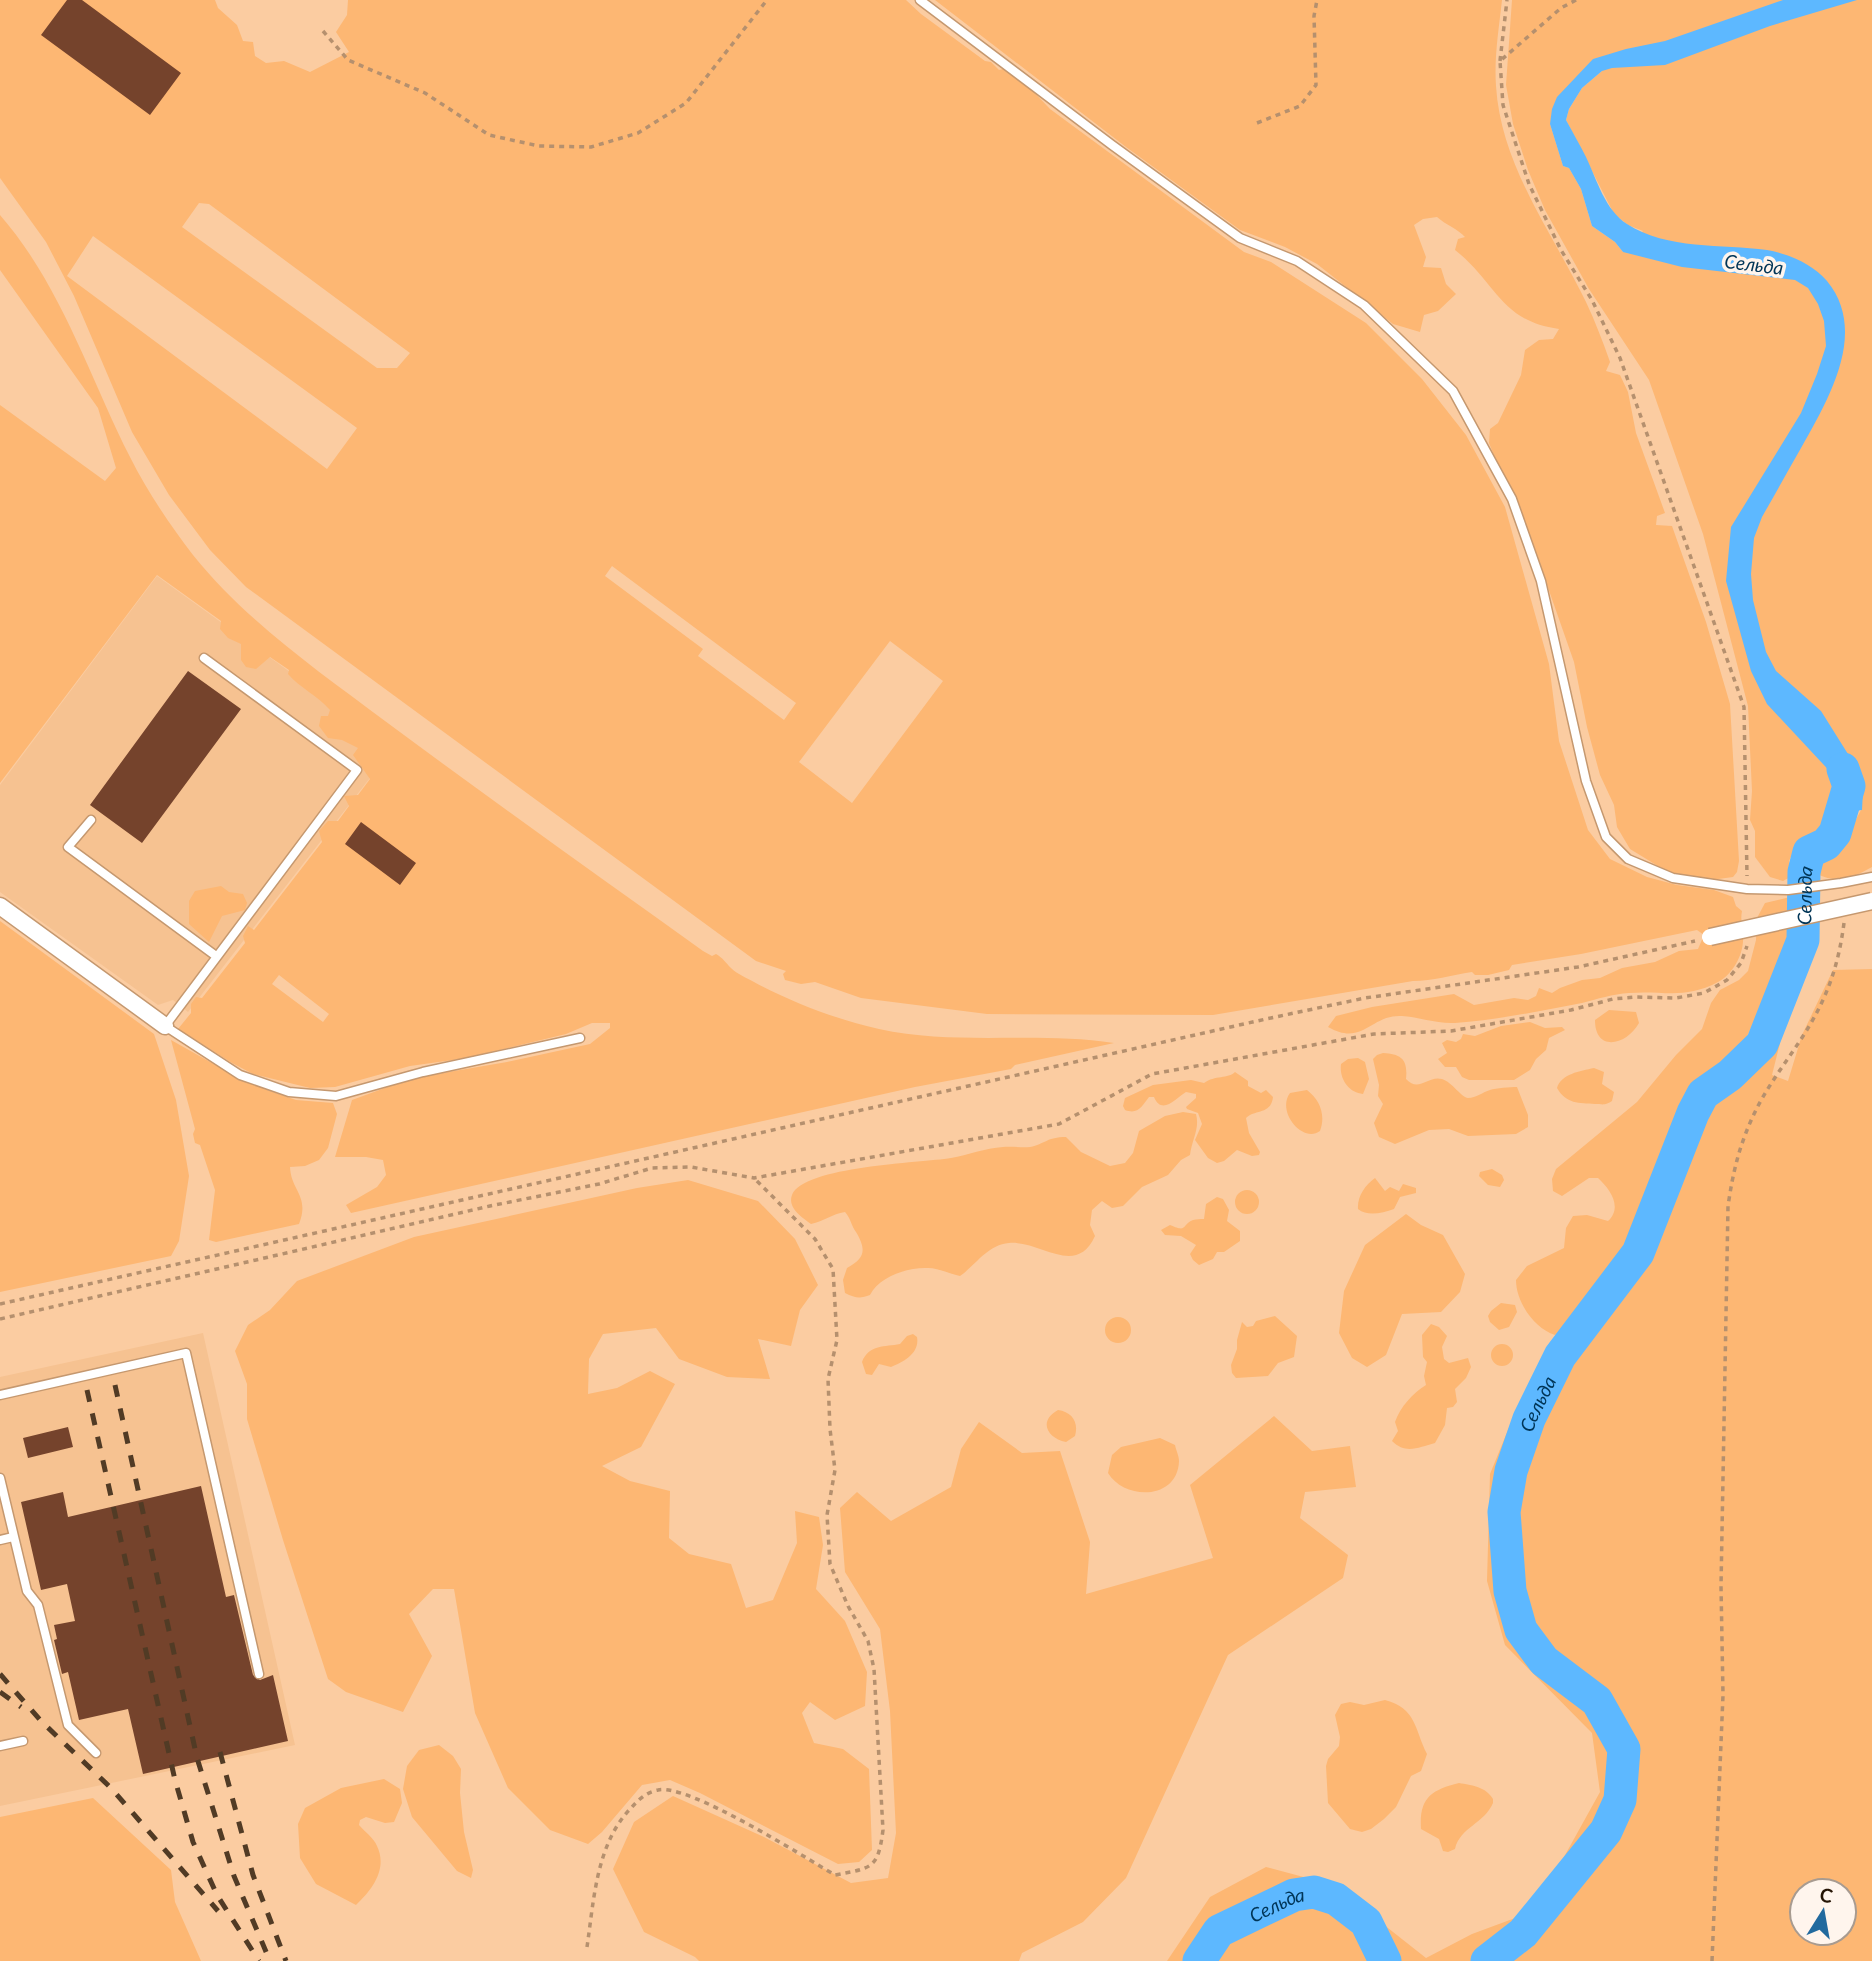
<svg xmlns="http://www.w3.org/2000/svg" width="1872" height="1961" font-family="Lato,sans-serif">
<style>
.built{fill:#f6c291}
.green{fill:#fdb773;fill-rule:evenodd}
.water{fill:#5db8ff}
.lines{fill:none;stroke-linecap:round;stroke-linejoin:round}
.river{stroke:#5db8ff;stroke-width:33}
.building{fill:#75432c}
.lane-casing{stroke:#c5986f;stroke-width:11}
.street-casing{stroke:#c5986f;stroke-width:19}
.path{stroke:#b5906e;stroke-width:3.5;stroke-dasharray:5 5;stroke-linecap:butt}
.lane{stroke:#fff;stroke-width:8}
.street{stroke:#fff;stroke-width:16}
.rail{stroke:#513b25;stroke-width:5;stroke-dasharray:12 12;stroke-linecap:butt}
.street-bridge-casing{stroke:#c5986f;stroke-width:19;stroke-linecap:butt}
.street-bridge{stroke:#fff;stroke-width:16}
.labels{text-anchor:middle;dominant-baseline:central;stroke-width:7;stroke-linejoin:round;paint-order:stroke}
.water-label{font-size:19px;font-style:italic;fill:#003557;stroke:#fff5ed}
</style>
<rect width="100%" height="100%" fill="#fbcca1"/>
<!-- built -->
<path class="built" d="M157,576l237,171 -206,265 -15,-12 -15,5 -158,-113v-107z
M203,1333l92,412 -295,61v-429z"/>
<!-- green -->
<path class="green" d="M0,0h215l3,8 19,17 6,16 10,1 2,14 11,7 18,-2 26,11 39,-20 -13,-20 11,-17 1,-15h558l15,14 64,47 6,1 8,8 4,-1 26,18 21,22 194,143 27,10 95,61 56,56 44,56 39,72 44,157 10,77 29,89 22,29 37,18 30,8 37,5 19,7 3,9 6,5c-2,10 1,17 1,26 1,17 -10,37 -25,45 -34,18 -55,8 -89,11 -16,1 -32,6 -47,10 -41,8 -86,17 -127,20 -19,1 -35,-6 -53,-7 -31,-2 -39,31 -74,11l8,-11 36,-9 82,-13 20,11 40,-7 14,2 8,-4 3,-8 13,5 8,-5 22,-8 18,-2 22,-10 33,-6 24,-11 19,-2 6,-14 -7,-5 -116,24 -69,11 -3,5 -21,5h-13l-3,-3c-21,3 -39,9 -59,9l-200,34 -226,-1 -126,-16 -46,-16 -14,2 -16,-4 -2,-6 3,-3 -30,-10 -510,-374 -36,-37 -41,-55 -37,-63 -58,-136 -28,-54 -46,-64zM199,203l10,1 201,149 -13,15h-20l-195,-141zM93,236l264,192 -30,41 -260,-193zM612,566l184,137 -12,17 -86,-64 5,-7 -98,-73zM890,641l53,40 -91,122 -53,-41z
M935,0h567c-3,28 -8,57 -6,86 5,80 56,146 90,216 9,19 17,40 24,60l-4,9 14,4 8,17 8,41 29,80 -8,3 -1,9 16,1 34,96 24,82 9,157 -2,11 -4,5 -22,3 -40,-6 -41,-25 -13,-22 -3,-22 -14,-30 -13,-48 -13,-65 -57,-163 -19,-34 -9,-22 1,-14 8,-6 23,-48 4,-25 14,-10 14,-1 6,-10c-59,-8 -62,-46 -104,-79l3,-11 7,-2c-7,-8 -19,-12 -28,-20l-14,2 -9,6 12,32 -3,10 18,1 5,16 10,10 -18,17 -14,4 -4,17 -27,-8 -76,-60 -32,-17 -45,-17 -114,-83z
M1512,0h360v867c-20,11 -34,17 -55,7v-6l25,-22 19,-36 -32,4 -8,20 -23,7 -9,20 5,14 -11,6 -13,-4 -15,-20v-26l-5,-11 2,-29 -4,-85 -45,-172 -54,-154 -60,-91 -44,-79 -17,-40 -15,-46 -7,-39zM1609,54l-7,17 -20,17 -13,21 -3,11 48,94 14,11 15,6 -20,21 -8,-10 -23,-16 -11,-37 -12,-21 -6,-2 -13,-42z
M0,215c61,70 89,161 130,242 17,34 40,68 63,98 53,66 125,116 192,166 105,78 212,154 318,230l9,5 4,-2c7,4 10,9 15,14 6,6 16,10 23,14 37,20 84,38 125,47 78,17 157,2 235,14l-99,22 -4,4 -96,18 -564,126 -5,-8 31,-18 9,-12 -3,-15 -17,-3h-31l17,-57 74,-27 5,2 76,-13 83,-18 20,-16v-5h-18l-26,11 -99,24 -57,8 -75,21 -25,1 -57,-14 -21,-11 -54,-34 13,-16v-9l5,-7 6,1 43,-55 -2,-7 5,-10 6,4 68,-88 -3,-11 9,-10h10l11,-15 -5,-10 14,-1 12,-16 -17,-24 5,-7 -16,-8 -14,-2 -9,-12 2,-10h7l2,-6c-13,-15 -30,-22 -42,-36l1,-4 -19,-13 -14,12 -10,-2 -5,-7v-16l-13,-6 -8,-9 1,-8 -64,-46 -157,208v-378l105,76 11,-13 -18,-60 -98,-138zM279,975l50,39 -6,8 -51,-38z
M221,886l8,6 14,2 4,9 -2,7 -23,6 -13,26 -20,-18v-23l6,-10z
M1790,897l3,6 -6,45 -51,113 -44,29 -16,28 -38,107 -33,60 -17,25 -24,20 -9,5c-21,-7 -39,-33 -39,-55l11,-14 37,-18 2,-20 7,-12 14,-1 21,6c15,-14 2,-32 -10,-43h-9l-27,18 -9,-5 -1,-12 4,-10 81,-67 39,-47 26,-26 9,-26 9,-13 19,-10 9,-9 8,-31 1,-22 8,-15z
M0,921l154,113 22,66 13,76 -10,65 -8,15 -171,36z
M1872,969v992h-705l43,-64 56,-30 45,12 63,38 52,41 46,-24 62,-23 66,-119 -8,-59 -87,-88 -18,-64 3,-107 27,-66 46,-45 106,-170 23,-60 61,-81 27,-9 -8,32 16,6 14,-46 31,-65zM1802,1891h42v42h-42z
M1609,1010l27,2 3,11c-12,22 -44,30 -44,-3z
M1530,1022l15,6 17,-1 3,3 -16,8 -3,12 -10,9 -6,11 -16,10h-45l-7,-3 -6,-10h-11l-7,-8 9,-6 -5,-10 5,-3 9,2 5,-3 2,-5 12,2 26,-10z
M171,1040l48,27h5l40,22 32,11 37,3 4,11 -9,34 -9,12 -14,6 -15,1c1,24 20,29 9,57l-83,18 -7,-2 6,-50 -15,-45 -5,-2 -2,-9 2,-5z
M1383,1053c19,1 25,7 23,26 13,14 22,-4 36,0 10,3 20,19 26,19 8,0 15,-6 22,-8 6,-2 20,-3 27,-3l11,28v12l-12,7 -48,2 -19,-7 -20,1 -34,14 -16,-7 -5,-14 9,-19 -5,-8 1,-11 -6,-26 4,-4z
M1358,1058l7,4 4,17 -6,15c-14,-1 -24,-15 -22,-30l7,-5z
M1594,1068l10,4 -2,12 12,8 -2,9c-8,5 -9,3 -17,3 -16,-1 -29,0 -38,-16 4,-14 23,-17 37,-20z
M1235,1072l13,9v5l13,7 5,-3 7,7c-2,18 -18,12 -27,21l3,15 11,19 -1,3 -7,1 -15,-6 -13,11 -7,2 -9,-5 -13,-18 7,-16 -4,-11 -11,-4 -1,-2 10,-9v-4l-10,-2c-10,6 -24,24 -32,5h-5c-7,9 -11,18 -24,13l-2,-4 2,-8 28,-13 38,-5 13,3c11,-8 24,-4 31,-11z
M1307,1090c13,10 19,25 13,41 -17,13 -44,-19 -30,-38z
M1183,1112l13,2c4,15 -4,25 -6,41l-9,5 -13,15 -26,12 -19,19 -11,2 -10,-7 -10,9 -2,15 5,11c-19,42 -55,4 -86,7 -22,2 -33,22 -49,33 -10,-2 -22,-8 -32,-8 -21,-1 -49,9 -58,27 -10,4 -15,3 -25,-2l-2,-13 4,-12c19,-10 19,-19 9,-36 -5,-7 -5,-13 -11,-20 -13,2 -21,9 -34,12 -8,-6 -24,-16 -19,-29 12,-29 128,-32 159,-37 17,-3 34,-10 52,-11 9,-1 19,1 27,0 15,-3 17,-10 36,-10l15,15 29,14 15,-3 8,-10 6,-22 26,-15z
M1492,1169l10,6 2,5 -4,7 -12,-2 -9,-9 1,-4z
M1375,1178l10,13 5,-4 9,4 4,-7 13,4v5l-16,4 -6,12c-12,4 -26,8 -36,0 -1,-12 7,-24 17,-31z
M688,1180l70,21 37,38 23,46 -18,25 -9,36 -33,-7 12,40 -43,-2 -48,-18 -23,-31 -53,6 -14,25 -1,35 29,-6 33,-17 25,13 -34,63 -39,19 28,15 40,10 -1,47 20,16 42,10 15,44 27,-8 24,-57 -2,-32 24,6 4,28 -7,44 29,32 22,51 -2,34 -30,14 -25,-18 -8,11 12,30 29,6 26,20 3,81 -13,12 -21,2 -138,-71 -30,-13 -28,5 -40,47 -14,12 -38,-14 -42,-42 -33,-75 -21,-124h-21l-24,25 23,42 -29,56 -57,-20 -18,-13 -45,-139 -36,-121v-35l-12,-33 13,-26 22,-15 27,-29 117,-44 223,-49z
M1235 1202a12 12 0 1 1 24 0a12 12 0 1 1-24 0Z
M1217,1197l6,2 6,11 -2,11 13,10v10l-16,11h-7l-4,7 -14,6 -6,-5 -3,-6 6,-9 -15,-9 -16,-1 -4,-5 9,-5c18,8 11,0 23,-5 4,-1 7,-1 11,-1l2,-15z
M1406,1214l15,11 22,10 22,39 -5,18 -19,20 -39,2 -16,41 -19,12 -15,-9 -13,-25 5,-42 21,-46z
M1501,1303l14,2 2,7 -8,15 -10,3 -9,-8 -2,-6 3,-5z
M1275,1316l22,20 -3,21 -16,6 -10,13 -32,2 -4,-5 -1,-8 6,-16v-9l5,-18 5,5 6,-1 3,-5z
M1105 1330a13 13 0 1 1 26 0a13 13 0 1 1-26 0Z
M1431,1324l8,3 8,9 -5,11 2,12 5,4 19,-5 3,9 -5,11 -11,11 2,13 -4,5 -6,1 -2,17 -10,18c-16,4 -29,12 -43,-2l6,-10 -3,-9c5,-15 18,-29 31,-37l-2,-9 3,-14 -4,-5 -1,-22z
M913,1334l4,3c3,16 -13,25 -26,30l-12,-3 -7,11 -6,-1 -4,-12c7,-18 23,-15 38,-18l7,-8z
M1491 1355a11 11 0 1 1 22 0a11 11 0 1 1-22 0Z
M1058,1410c14,2 21,12 17,26l-9,6c-19,-4 -28,-21 -8,-32z
M1274,1416l38,35 38,-5 6,41 -51,5 -5,26 48,37 -5,23 -115,77 -102,223 -43,44 -61,31 -3,8h-320l-4,-4 -51,-25 -31,-63 21,-47 39,-26 91,41 87,46 37,-5 8,-45 -6,-122 -10,-82 -35,-57 -5,-64 17,-16 34,29 60,-34 10,-38 18,-27 43,31 38,-2 30,91 -4,52 127,-36 -23,-73z
M1160,1438l15,7c1,5 4,11 4,16 -1,39 -54,40 -71,12l4,-18 9,-8z
M1385,1700c32,9 29,28 42,54l-6,17 -10,5 -15,31 -12,12 -13,10 -9,3 -12,-3 -22,-26 -2,-37 2,-7 11,-13 1,-9 -5,-22 6,-11 9,-2 14,3z
M439,1745l14,11 8,13 -1,24 4,39 9,38 -2,8 -14,-7 -45,-54 -9,-28 4,-23 12,-16z
M384,1779l16,10 2,14 -8,19 -9,1 -19,-6 -6,3 -1,5c5,6 15,13 18,21 11,23 -5,44 -21,59l-40,-21 -16,-26 -2,-34 7,-16 36,-20z
M1459,1783c13,2 27,4 34,16v4c-9,21 -33,24 -38,46l-7,3 -5,-1 -4,-12 -18,-10c-2,-31 10,-39 38,-46z
M93,1798l78,72 4,32 26,59h-201v-144z"/>
<!-- water -->
<path class="water" d="M1783,0h74l-87,26 -105,39 -53,3 -10,3 -20,17 -13,21 -3,11c7,13 14,25 20,37 11,23 19,53 41,67 40,26 95,20 140,26 23,4 45,14 60,31 42,51 1,119 -26,167 -13,23 -26,46 -39,69l-8,21 -3,36 2,26 13,52 10,19 45,40 37,59 5,21 -1,19 -33,4 8,-35 -70,-75 -16,-33 -25,-90 5,-54 70,-114 16,-39 9,-28 -2,-25 -6,-17 -10,-16 -13,-8 -113,-13 -59,-15 -8,-10 -23,-16 -11,-37 -12,-21 -6,-2 -13,-42 2,-15 5,-12 36,-38 33,-10 39,-8z"/>
<g class="lines">
<!-- river -->
<g class="river">
<path id="s1" d="M1199,1961l20,-30 75,-36 20,-3 22,7 30,23 19,39"/>
<path id="s2" d="M1487,1961l36,-28 83,-102 14,-31 4,-51 -27,-48 -53,-40 -23,-31 -11,-39 -6,-79 7,-41 18,-52 31,-63 78,-103 55,-140 10,-19 27,-19 32,-31 41,-104 1,-68 5,-20 17,-8 9,-11 14,-47 -6,-17"/>
</g>
</g>
<!-- building -->
<path class="building" d="M67,0h15l99,73 -31,42 -109,-80z
M188,671l53,38 -99,134 -52,-38z
M361,822l55,41 -16,22 -55,-41z
M68,1427l5,20 -45,11 -5,-20z
M201,1486l25,111 8,-2 19,80 7,5 13,-5 15,66 -145,33 -15,-65 -49,11 -11,-48 -6,2 -8,-34 3,-1 -3,-14 21,-4 -8,-37 -26,6 -20,-88 42,-10 5,25z"/>
<g class="lines">
<defs>
<path id="lane" d="M920,0l192,145 128,93 57,23 67,44 89,86 59,108 29,82 45,200 20,56 22,22 45,19 74,11 41,1 53,-7 31,-6
M204,658l153,112 -192,256 75,49 49,17 47,4 87,-24 157,-34
M91,820l-23,27 148,109
M0,1395l186,-42 73,321
M0,1478l27,113 11,14 30,120 28,28
M0,1540l13,-3
M0,1746l23,-5"/>
<path id="street" d="M0,906l165,120"/>
</defs>
<!-- lane casing -->
<use href="#lane" class="lane-casing"/>
<!-- street casing -->
<use href="#street" class="street-casing"/>
<!-- path -->
<path class="path" d="M1576,0l-15,8 -61,53 3,44 26,79 32,66 31,50 28,58 124,349 3,169
M323,31l25,29 77,33 64,42 50,11 52,1 47,-14 48,-30 81,-103
M1500,61l7,-61
M1257,123l43,-17 16,-21 -2,-69 3,-16
M0,1304l1266,-285 99,-21 213,-31 117,-26
M0,1319l490,-113 109,-22 53,-16 39,-1 63,11 305,-54 93,-50 222,-40 77,-3 120,-21 42,-11 22,-2 41,1 28,-5 23,-13 14,-17 6,-17
M587,1947c7,-47 9,-104 45,-140 7,-8 15,-15 26,-17 30,-7 146,67 177,85 37,-7 43,-6 48,-45l-9,-161 -6,-28 -20,-35 -18,-42 -3,-49 8,-45 -5,-41 -2,-50 9,-39 -4,-71 -18,-30 -61,-61
M1712,1961l11,-266 -2,-109 7,-380c5,-34 11,-60 26,-92 15,-32 39,-60 57,-91 19,-33 28,-62 33,-100"/>
<!-- lane -->
<use href="#lane" class="lane"/>
<!-- street -->
<use href="#street" class="street"/>
<!-- rail -->
<path class="rail" d="M115,1385l82,373 37,118 36,85
M87,1390l88,390 18,62 24,53 42,66
M0,1674l41,47 70,67 107,123
M0,1692l21,15
M220,1752l33,123 33,86"/>
<defs>
<path id="street-bridge" d="M1710,937l162,-36"/>
</defs>
<!-- street-bridge casing -->
<use href="#street-bridge" class="street-bridge-casing"/>
<!-- street-bridge -->
<use href="#street-bridge" class="street-bridge"/>
</g>
<g class="labels">
<!-- water labels -->
<g class="water-label">
<text transform="translate(1754 264) rotate(7)">Сельда</text>
<text stroke="none"><textPath href="#s2" startOffset="1244">Сельда</textPath></text>
<text stroke="none"><textPath href="#s2" startOffset="656">Сельда</textPath></text>
<text stroke="none"><textPath href="#s1" startOffset="100">Сельда</textPath></text>
</g>
</g>
<!-- north arrow -->
<g transform="translate(1823 1912) rotate(11)"><circle r="33" fill="#fff5ed" stroke="#a89b90" stroke-width="2"/>
<path d="M0-5L12 26L0 18L-12 26Z" fill="#226a9e"/>
<text y="-10" font-size="19" font-weight="bold" text-anchor="middle" fill="#251505">С</text>
</g>
</svg>
